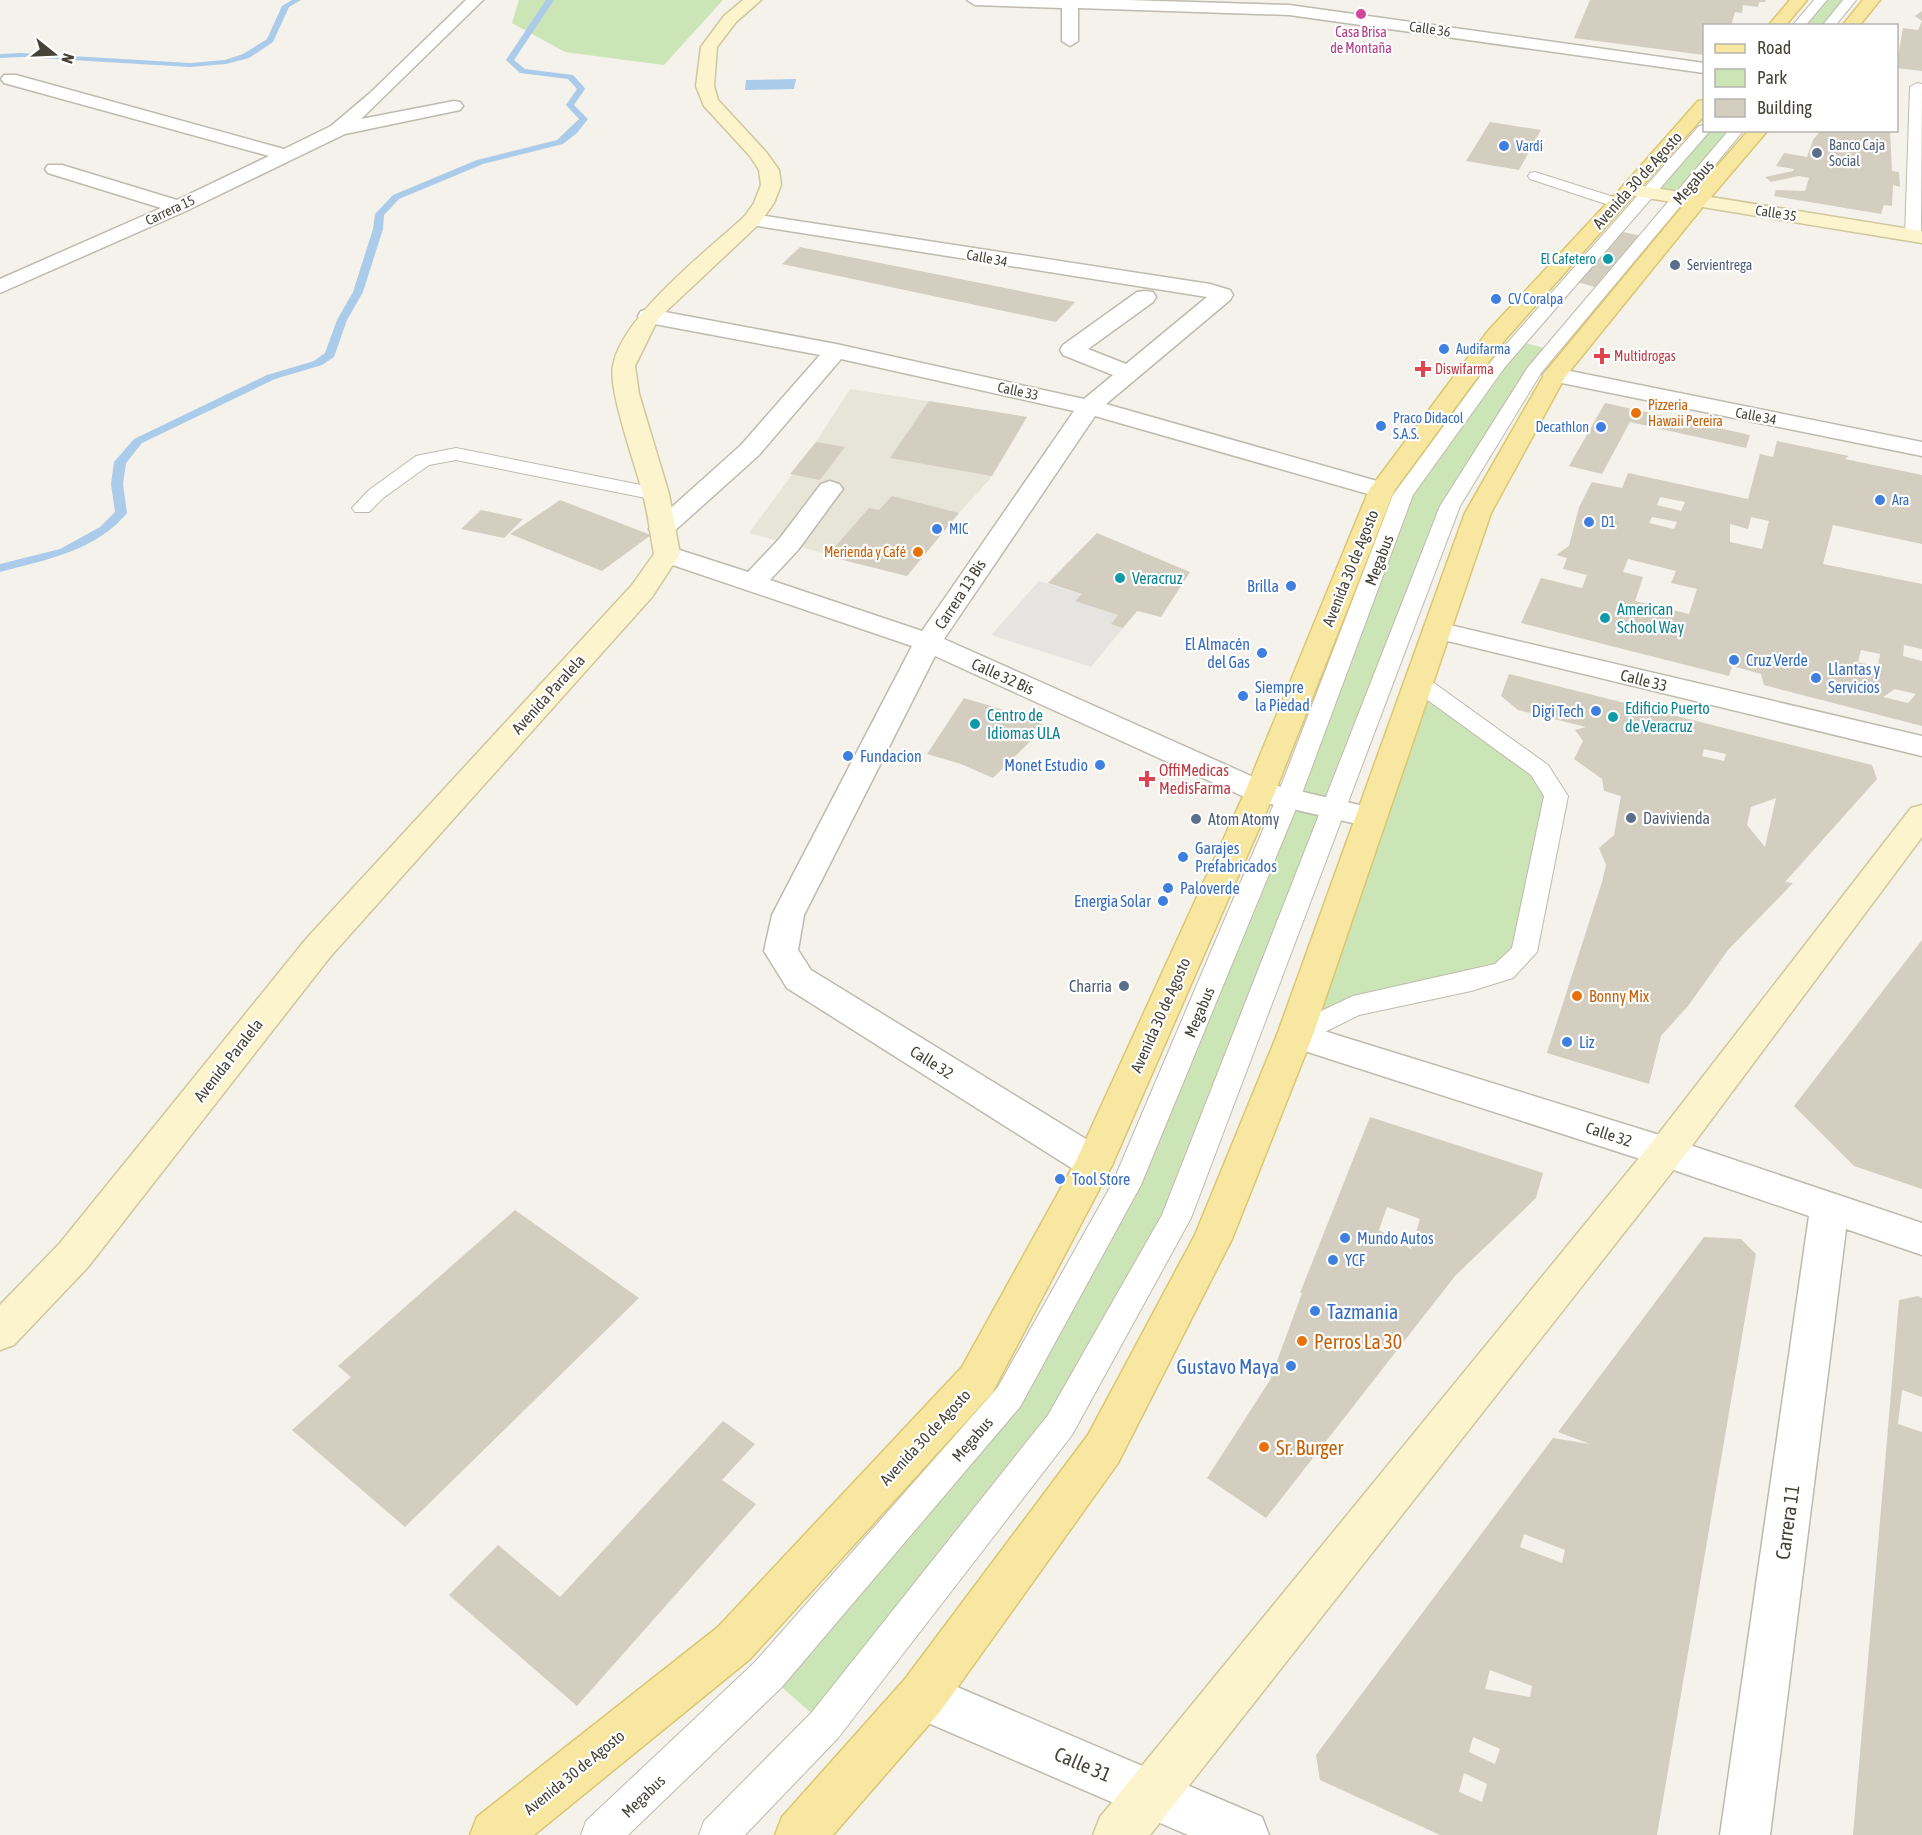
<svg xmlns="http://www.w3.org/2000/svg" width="1922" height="1835" font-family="'Asap Condensed',sans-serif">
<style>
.residential{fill:#e7e4d8}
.green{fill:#cbe5b6}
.parking{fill:#e6e4e1}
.water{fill:#abcbeb}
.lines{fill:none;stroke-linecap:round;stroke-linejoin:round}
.stream{fill:#abcbeb;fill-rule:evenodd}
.building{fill:#d4cec0;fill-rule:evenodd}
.lane-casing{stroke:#bfbaad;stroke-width:2}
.street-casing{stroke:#bfbaad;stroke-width:3}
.secondary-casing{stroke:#d0c79d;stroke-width:3}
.primary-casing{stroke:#dbc670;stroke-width:3}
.lane{fill:#fff;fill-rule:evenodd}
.street{fill:#fff;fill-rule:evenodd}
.secondary{fill:#fbf4cd;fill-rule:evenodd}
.primary{fill:#f7e7a0;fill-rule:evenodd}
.hotel-dot{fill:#d1479c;stroke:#fff;stroke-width:2}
.shop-dot{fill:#3f7fe0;stroke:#fff;stroke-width:2}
.service-dot{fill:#5c6f8a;stroke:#fff;stroke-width:2}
.culture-dot{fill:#0f9aa8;stroke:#fff;stroke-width:2}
.health-dot{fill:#e0444e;stroke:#fff;stroke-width:2}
.food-dot{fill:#e8710a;stroke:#fff;stroke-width:2}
.labels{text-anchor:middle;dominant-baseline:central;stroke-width:4.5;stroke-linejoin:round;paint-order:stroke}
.far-street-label{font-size:14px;fill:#474338;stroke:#fff}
.far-hotel-label{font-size:14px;fill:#b23c85;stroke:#fff}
.far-service-label{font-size:14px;fill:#4e5e75;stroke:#fff;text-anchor:start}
.far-shop-label{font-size:14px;fill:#366cbe;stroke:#fff;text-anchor:start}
.far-culture-label{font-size:14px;fill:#0d838f;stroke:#fff;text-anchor:end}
.far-health-label{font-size:14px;fill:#be3a42;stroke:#fff;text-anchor:start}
.far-food-label{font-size:14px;fill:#c56008;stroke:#fff;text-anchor:start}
.street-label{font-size:16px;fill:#474338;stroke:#fff}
.culture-label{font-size:16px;fill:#0d838f;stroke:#fff;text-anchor:start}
.shop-label{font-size:16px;fill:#366cbe;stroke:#fff;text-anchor:start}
.health-label{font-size:16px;fill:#be3a42;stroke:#fff;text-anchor:start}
.service-label{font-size:16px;fill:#4e5e75;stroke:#fff;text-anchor:start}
.food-label{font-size:16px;fill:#c56008;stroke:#fff;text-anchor:start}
.near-shop-label{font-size:20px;fill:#366cbe;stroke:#fff;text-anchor:start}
.near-food-label{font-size:20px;fill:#c56008;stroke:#fff;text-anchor:start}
.near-street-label{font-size:20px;fill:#474338;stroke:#fff}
</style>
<rect width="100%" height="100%" fill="#f4f2ea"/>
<!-- residential -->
<path class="residential" d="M850,389l177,28 -38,63 -30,33 -52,63 -158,-43 67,-91z"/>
<!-- green -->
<path class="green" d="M519,0h204l-59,65 -99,-13 -53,-29z
M1821,0h29l-22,25 -30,1z
M1704,129l33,2 -57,66 -32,-5z
M1517,341l35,9 -102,156 -274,712 -116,207 -235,300 -57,-50 241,-278 117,-212 277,-690z
M1419,683l121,87 16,26 -32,156 -20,19 -151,35 -58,29z"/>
<!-- parking -->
<path class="parking" d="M1039,581l98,30 -46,56 -100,-32z"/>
<!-- water -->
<path class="water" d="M796,79l-2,10 -49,1 1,-10z"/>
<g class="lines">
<!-- stream -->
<path class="stream" d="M292,0h9l-12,7 -16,35 -24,16 -23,6 -36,3 -169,-10 -21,1v-4l21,-1 169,10 35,-3 18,-6 24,-15 15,-33z
M546,0h8l-40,60 11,9 48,6 11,12 1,2 -11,16 14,14 -11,14 -14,11 -80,20 -84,35 -15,16 -1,14 -20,63 -16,28 -13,37 -12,8 -47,14 -133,64 -16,20 -3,21 4,29c-31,38 -82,47 -127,59v-8l60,-15 40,-22 15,-15 -4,-28 3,-22 20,-23 133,-64 47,-14 11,-8 12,-33 16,-28 20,-63 2,-15 18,-19 84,-35 80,-20 22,-21 -13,-14 11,-16 -9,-10 -48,-6 -14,-13z"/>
</g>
<!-- building -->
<path class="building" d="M1590,0h176l-1,2h-6l-1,5 -15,-2 -1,8 -7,-1 -4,14h-27v29l-130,-17z
M1922,11v60l-26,-3 7,-40 15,2 4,-9 -7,-5z
M1490,122l51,8 -22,40 -53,-9z
M1821,130h69l2,41 7,1 1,15 -7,-2 -1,21 -8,-1 -3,9 -107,-18 2,-6 29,1 4,-13 -10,-2 -28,6 -6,-5 28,-6 1,-2 -18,-3 8,-13 23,4 6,-17z
M1614,230l32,7 -44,52 -32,-9z
M800,247l275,55 -19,20 -274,-58z
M929,401l98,16 -35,59 -102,-18z
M1605,403l145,32 -4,13 -116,-26 -28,52 -33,-8z
M1777,441l72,15 -4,3 77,16v69l-89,-19 -10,39 99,20v65l-18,-4 -1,11 19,5v65l-158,-41 -3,-11 -29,-8 -3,10 -208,-53 20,-45 41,10 5,-13 -24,-6 4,-11 -11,-3 13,-9 10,-39 13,-25 30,6 6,-15 120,26 12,-45 13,3zM1660,497l25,5 -4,9 -24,-6zM1652,517l25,5 -3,7 -25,-6zM1751,517l18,4 -7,28 -32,-7v-18l18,5zM1628,559l48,12 -5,12 26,6 -8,25 -54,-13 8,-24 -20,-5zM1861,650l19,4 -2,13 -20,-5zM1895,689l21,5 -8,9 -25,-6z
M816,442l29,5 -25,33 -30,-6z
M892,496l67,17 -52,63 -80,-20 42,-48 10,2z
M560,500l91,35 -49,36 -92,-37z
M481,510l42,9 -19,19 -43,-9z
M1097,533l93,39 -29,45 -24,-6 -14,17 -12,-4 7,-9 -43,-14 7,-7 -34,-11z
M1509,674l363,91 5,14 -92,103 8,1 -65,67 -40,56 -27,30 -12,48 -102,-31 55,-171 4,-17 -7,-17 15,-13 7,-39 -17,-5 -2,-12 -28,-20 9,-18 -8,-11 11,-3 -68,-17 -17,-14zM1704,749l22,5 -2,7 -22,-5zM1776,798l-11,49 -18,-22 4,-18z
M964,698l50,15 32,13 -53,52 -32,-14 -34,-10z
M1922,940v249l-68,-23 -60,-60z
M1370,1117l173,56 -7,25 -81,78 -189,242 -59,-40 63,-98 32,-87h-2zM1387,1207l33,12 -9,30 -32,-19z
M515,1210l124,88 -234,229 -113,-97 59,-53 -13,-11z
M1704,1237l37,2 15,15 -99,581h-217l-120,-55 -4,-25 237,-317 37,6 -32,-12zM1524,1534l41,16 -3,13 -42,-16zM1490,1670l42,16 -2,11 -45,-8zM1473,1737l27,12 -5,15 -26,-12zM1464,1773l23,11 -5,18 -23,-10z
M1918,1296l4,2v99l-20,-7 -4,34 24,8v403h-69l46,-535z
M723,1421l32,23 -33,36 34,24 -179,202 -128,-111 49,-50 62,52z"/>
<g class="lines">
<defs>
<path id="lane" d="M1814,0h13l-22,26h-13z
M1843,0h13l-21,26h-13z
M1917,83l5,1 -1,152 -8,5 -8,-5 5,-149z
M1704,125v5h6l-1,2 -204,235 -92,128 -113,304 -159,386 -121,222 -239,281 -153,147h-47l5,-14 169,-159 243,-275 115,-205 163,-383 117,-304 100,-136 206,-233z
M1729,130h15l-203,243 -81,133 -269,712 -119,217 -234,303 -93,97h-46l5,-14 108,-109 236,-297 114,-200 278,-709 88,-139z
M1535,172l88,28 3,3 -8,5 -88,-29 -2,-3 2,-3z
M456,448l200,40 7,2 3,4 -3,4 -7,2 -200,-40 -27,5 -46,33 -14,14h-14l-3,-4 17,-18 47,-34z
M1419,676l8,2 121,87 20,31 -31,156 -24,26 -42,13 -112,24 -54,27 -10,3 -10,-3 -4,-7 4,-7 68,-32 142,-32 17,-16 32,-152 -13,-21 -120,-87 -3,-5 3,-5z"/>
<path id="street" d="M466,0h17l-122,119 93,-18 6,1 3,4 -3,4 -115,24 -159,77 -186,82v-14l161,-71 -113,-35 -3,-4 3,-4h14l115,35 92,-44 -265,-73 -3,-4 3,-4h12l268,74 47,-23 39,-33z
M967,0h161l161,5 415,58v10l-415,-58 -211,-7v33l-8,5 -8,-5v-33l-87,-3z
M752,214l458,70 20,6 3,5 -3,5 -124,104 285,81 4,5 -4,5 -9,3 -287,-82 -151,223 325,145 112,26 5,7 -5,7 -11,3 -121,-28 -314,-143 -131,259 -6,35 13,20 296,182 6,11 -6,11 -13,4 -13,-4 -294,-186 -23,-37 8,-36 140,-269 -254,-86 -4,-6 4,-6 9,-2 81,26 32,-34 41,-54 9,-3 9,3 4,5 -4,5 -41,56 -28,30 152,51 152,-220 -233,-52 -82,96 -88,79 -9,3 -9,-3 -4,-5 4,-5 88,-79 79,-90 -171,-32 -8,-2 -3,-5 3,-5 8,-2 187,35 248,55 29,-24 -50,-20 -3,-5 3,-5 74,-53 8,-1 8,1 3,5 -3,5 -65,47 38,15 81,-67 -462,-73 -3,-4 3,-4z
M1555,368l367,74v14l-375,-76 -4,-5 4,-5z
M1437,622l485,114v20l-495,-120 -4,-6 4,-6z
M1295,1022l371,115 256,86v32l-76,-26 -76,606h-50l89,-619 -150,-51 -376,-121 -6,-9 6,-9z
M922,1672l340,145 7,18h-81l-283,-122 -7,-17 7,-17z"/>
<path id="secondary" d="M743,0h18l-25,22 -19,25 -3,39 4,14 48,52 13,18 2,15 -7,18 -15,21 -101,95 -23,47 4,28 30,100 11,60 -28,43 -322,360 -242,310 -74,78 -14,5v-45l60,-62 246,-304 326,-354 22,-31c-4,-21 -6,-43 -12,-63 -7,-28 -34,-101 -29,-125 8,-49 95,-116 132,-150l9,-13 7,-18 -2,-15 -9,-14 -46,-50 -8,-20 5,-39 23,-31z
M1630,184l292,47v12l-299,-49 -3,-4 3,-4z
M1922,805v32l-243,326 -529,672h-57l7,-18 553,-676 258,-333z"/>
<path id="primary" d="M1790,0h17l-22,26h-17z
M1863,0h17l-21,26h-17z
M1704,100v16l-200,225 -110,150 -119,301 -162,371 -121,230 -242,266 -216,176h-64l7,-18 241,-190 244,-260 115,-208 168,-367 124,-302 119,-159 135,-145 75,-85z
M1749,130h19l-63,74 -140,173 -74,136 -178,522 -81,204 -114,224 -179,250 -106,122h-58l7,-18 123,-138 183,-244 107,-200 82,-200 188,-522 82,-143 144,-174z"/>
</defs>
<!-- lane casing -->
<use href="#lane" class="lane-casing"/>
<!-- street casing -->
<use href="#street" class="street-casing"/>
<!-- secondary casing -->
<use href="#secondary" class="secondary-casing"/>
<!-- primary casing -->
<use href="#primary" class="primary-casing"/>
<!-- lane -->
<use href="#lane" class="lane"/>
<!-- street -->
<use href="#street" class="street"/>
<!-- secondary -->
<use href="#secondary" class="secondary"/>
<!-- primary -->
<use href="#primary" class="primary"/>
</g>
<!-- markers -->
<circle class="hotel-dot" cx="1361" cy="14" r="6"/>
<g class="shop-dot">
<circle cx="1504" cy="146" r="6"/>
<circle cx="1496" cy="299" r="6"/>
<circle cx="1444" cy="349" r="6"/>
<circle cx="1381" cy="426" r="6"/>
<circle cx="1601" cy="427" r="6"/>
<circle cx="1880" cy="500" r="6"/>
<circle cx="1589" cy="522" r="6"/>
<circle cx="937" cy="529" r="6"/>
<circle cx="1291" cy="586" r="6"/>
<circle cx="1262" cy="653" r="6"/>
<circle cx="1734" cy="660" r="6"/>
<circle cx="1816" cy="678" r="6"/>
<circle cx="1243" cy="696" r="6"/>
<circle cx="1596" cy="711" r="6"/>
<circle cx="848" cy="756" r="6"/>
<circle cx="1100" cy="765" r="6"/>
<circle cx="1183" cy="857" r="6"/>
<circle cx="1168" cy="888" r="6"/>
<circle cx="1163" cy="901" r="6"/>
<circle cx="1567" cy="1042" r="6"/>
<circle cx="1060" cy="1179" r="6"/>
<circle cx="1345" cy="1238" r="6"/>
<circle cx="1333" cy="1260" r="6"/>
<circle cx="1315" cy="1311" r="6"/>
<circle cx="1291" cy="1366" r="6"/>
</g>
<g class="service-dot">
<circle cx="1817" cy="153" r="6"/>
<circle cx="1675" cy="265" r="6"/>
<circle cx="1631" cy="818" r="6"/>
<circle cx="1196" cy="819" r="6"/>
<circle cx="1124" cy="986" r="6"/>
</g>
<g class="culture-dot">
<circle cx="1608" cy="259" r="6"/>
<circle cx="1120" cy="578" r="6"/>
<circle cx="1605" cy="618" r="6"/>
<circle cx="1613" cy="717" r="6"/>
<circle cx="975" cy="724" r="6"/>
</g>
<g class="health-dot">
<path d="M1599 347h6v6h6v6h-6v6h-6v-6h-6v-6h6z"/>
<path d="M1420 360h6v6h6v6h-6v6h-6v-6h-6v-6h6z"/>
<path d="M1144 770h6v6h6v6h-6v6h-6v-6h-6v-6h6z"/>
</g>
<g class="food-dot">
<circle cx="1636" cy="413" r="6"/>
<circle cx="918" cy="552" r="6"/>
<circle cx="1577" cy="996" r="6"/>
<circle cx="1302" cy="1341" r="6"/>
<circle cx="1264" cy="1447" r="6"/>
</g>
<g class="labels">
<!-- far-street labels -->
<g class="far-street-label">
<text transform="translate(1430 29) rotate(8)">Calle 36</text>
<text transform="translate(170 210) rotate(-25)">Carrera 15</text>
<text transform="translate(1776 213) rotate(9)">Calle 35</text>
<text transform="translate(987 258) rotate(11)">Calle 34</text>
<text transform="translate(1018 391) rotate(12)">Calle 33</text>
<text transform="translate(1756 416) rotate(11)">Calle 34</text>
</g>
<!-- far-hotel labels -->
<g class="far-hotel-label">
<text x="1361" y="32">Casa Brisa<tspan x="1361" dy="16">de Montaña</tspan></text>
</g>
<!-- far-service labels -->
<g class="far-service-label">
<text x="1829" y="145">Banco Caja<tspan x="1829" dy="16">Social</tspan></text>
<text x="1687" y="265">Servientrega</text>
</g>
<!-- far-shop labels -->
<g class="far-shop-label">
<text x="1516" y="146">Vardí</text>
<text x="1508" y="299">CV Coralpa</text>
<text x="1456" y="349">Audifarma</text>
<text x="1393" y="418">Praco Didacol<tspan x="1393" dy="16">S.A.S.</tspan></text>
<text x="1589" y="427" text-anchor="end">Decathlon</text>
<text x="1892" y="500">Ara</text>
<text x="1601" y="522">D1</text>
<text x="949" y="529">MIC</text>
</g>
<!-- far-culture labels -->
<g class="far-culture-label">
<text x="1596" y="259">El Cafetero</text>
</g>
<!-- far-health labels -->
<g class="far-health-label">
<text x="1614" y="356">Multidrogas</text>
<text x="1435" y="369">Diswifarma</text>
</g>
<!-- far-food labels -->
<g class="far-food-label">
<text x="1648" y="405">Pizzeria<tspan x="1648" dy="16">Hawaii Pereira</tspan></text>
<text x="906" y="552" text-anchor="end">Merienda y Café</text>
</g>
<!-- street labels -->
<g class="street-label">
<text transform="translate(1637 180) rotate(-48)">Avenida 30 de Agosto</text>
<text transform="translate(1693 182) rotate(-49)">Megabus</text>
<text transform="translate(1379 560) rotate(-69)">Megabus</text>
<text transform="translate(1350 568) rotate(-68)">Avenida 30 de Agosto</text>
<text transform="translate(960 594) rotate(-57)">Carrera 13 Bis</text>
<text transform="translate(1003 676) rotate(24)">Calle 32 Bis</text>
<text transform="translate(1644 680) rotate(14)">Calle 33</text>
<text transform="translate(548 694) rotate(-48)">Avenida Paralela</text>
<text transform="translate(1199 1012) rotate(-67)">Megabus</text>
<text transform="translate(1160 1015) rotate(-66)">Avenida 30 de Agosto</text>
<text transform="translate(228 1060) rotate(-52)">Avenida Paralela</text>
<text transform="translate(932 1062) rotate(32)">Calle 32</text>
<text transform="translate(1609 1134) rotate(18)">Calle 32</text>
<text transform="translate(925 1437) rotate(-47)">Avenida 30 de Agosto</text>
<text transform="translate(972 1439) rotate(-49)">Megabus</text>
<text transform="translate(574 1772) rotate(-39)">Avenida 30 de Agosto</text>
<text transform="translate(643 1796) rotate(-44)">Megabus</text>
</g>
<!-- culture labels -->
<g class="culture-label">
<text x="1132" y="578">Veracruz</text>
<text x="1617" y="609">American<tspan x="1617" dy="18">School Way</tspan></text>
<text x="1625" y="708">Edificio Puerto<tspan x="1625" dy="18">de Veracruz</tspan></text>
<text x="987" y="715">Centro de<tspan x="987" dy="18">Idiomas ULA</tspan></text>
</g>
<!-- shop labels -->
<g class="shop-label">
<text x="1279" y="586" text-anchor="end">Brilla</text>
<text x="1250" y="644" text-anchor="end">El Almacén<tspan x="1250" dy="18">del Gas</tspan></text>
<text x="1746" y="660">Cruz Verde</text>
<text x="1828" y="669">Llantas y<tspan x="1828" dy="18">Servicios</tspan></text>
<text x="1255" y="687">Siempre<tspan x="1255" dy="18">la Piedad</tspan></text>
<text x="1584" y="711" text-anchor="end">Digi Tech</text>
<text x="860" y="756">Fundacion</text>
<text x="1088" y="765" text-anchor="end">Monet Estudio</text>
<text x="1195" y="848">Garajes<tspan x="1195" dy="18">Prefabricados</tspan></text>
<text x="1180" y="888">Paloverde</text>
<text x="1151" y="901" text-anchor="end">Energia Solar</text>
<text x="1579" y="1042">Liz</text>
<text x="1072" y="1179">Tool Store</text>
<text x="1357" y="1238">Mundo Autos</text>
<text x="1345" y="1260">YCF</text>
</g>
<!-- health labels -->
<g class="health-label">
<text x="1159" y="770">OffiMedicas<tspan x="1159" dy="18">MedisFarma</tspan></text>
</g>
<!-- service labels -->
<g class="service-label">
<text x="1643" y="818">Davivienda</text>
<text x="1208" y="819">Atom Atomy</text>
<text x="1112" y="986" text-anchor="end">Charria</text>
</g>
<!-- food labels -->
<g class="food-label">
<text x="1589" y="996">Bonny Mix</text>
</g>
<!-- near-shop labels -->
<g class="near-shop-label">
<text x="1327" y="1311">Tazmania</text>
<text x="1279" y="1366" text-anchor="end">Gustavo Maya</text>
</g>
<!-- near-food labels -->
<g class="near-food-label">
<text x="1314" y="1341">Perros La 30</text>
<text x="1276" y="1447">Sr. Burger</text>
</g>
<!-- near-street labels -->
<g class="near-street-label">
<text transform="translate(1787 1522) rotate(-82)">Carrera 11</text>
<text transform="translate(1083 1764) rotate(23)">Calle 31</text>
</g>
</g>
<!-- legend -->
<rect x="1703" y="24" width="195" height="108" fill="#ffffff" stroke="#b5b4af" stroke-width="1.5"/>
<rect x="1715" y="44" width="30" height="9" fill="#f7e7a0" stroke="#b5b4af" stroke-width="1.5"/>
<text x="1757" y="54" font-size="18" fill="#474338">Road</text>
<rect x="1715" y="69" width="30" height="18" fill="#cbe5b6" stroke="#b5b4af" stroke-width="1.5"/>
<text x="1757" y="84" font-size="18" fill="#474338">Park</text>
<rect x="1715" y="99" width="30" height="18" fill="#d4cec0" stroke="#b5b4af" stroke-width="1.5"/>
<text x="1757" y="114" font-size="18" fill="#474338">Building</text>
<!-- north arrow -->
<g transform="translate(54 54) rotate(108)" stroke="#ffffff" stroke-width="4.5" paint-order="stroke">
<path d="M0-4.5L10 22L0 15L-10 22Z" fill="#474338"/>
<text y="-9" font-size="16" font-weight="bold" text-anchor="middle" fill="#474338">N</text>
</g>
</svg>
